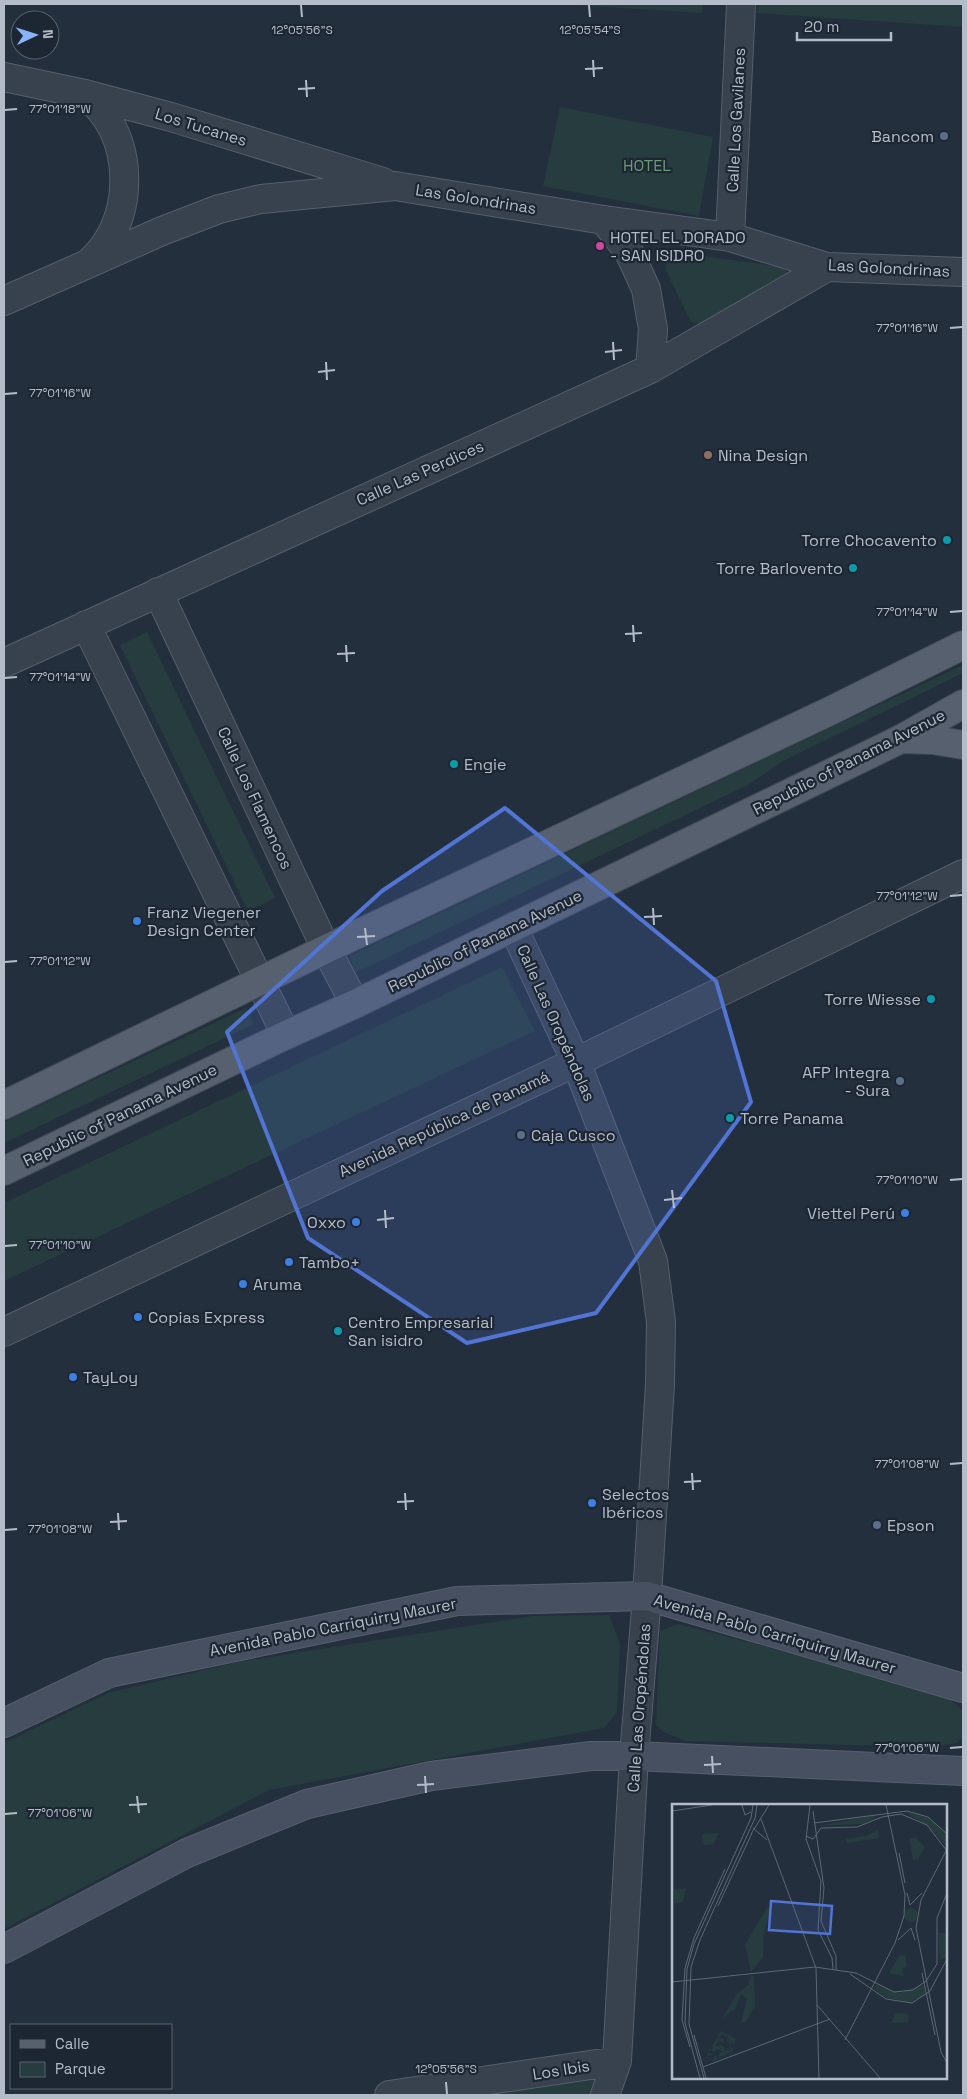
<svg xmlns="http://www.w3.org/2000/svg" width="967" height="2099" font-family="'Space Grotesk',sans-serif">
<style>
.green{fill:#263c3f}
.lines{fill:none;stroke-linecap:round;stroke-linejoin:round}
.street-casing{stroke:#565f6c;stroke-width:30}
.secondary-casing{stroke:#565f6c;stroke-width:30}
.primary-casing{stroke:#414a57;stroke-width:30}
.street{stroke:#38414e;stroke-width:28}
.secondary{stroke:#465061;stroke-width:28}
.primary{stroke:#56606e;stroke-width:28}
.marked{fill:#5274d3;fill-opacity:0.2;stroke:#5274d3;stroke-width:4;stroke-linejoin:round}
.ticks{fill:none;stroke:#b4bcc9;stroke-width:2}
.service-dot{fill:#5c6f8a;stroke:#1d2633;stroke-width:2}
.hotel-dot{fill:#d1479c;stroke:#1d2633;stroke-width:2}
.education-dot{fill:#8d6e63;stroke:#1d2633;stroke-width:2}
.culture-dot{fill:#0f9aa8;stroke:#1d2633;stroke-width:2}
.shop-dot{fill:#3f7fe0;stroke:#1d2633;stroke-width:2}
.labels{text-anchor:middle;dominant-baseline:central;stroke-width:4.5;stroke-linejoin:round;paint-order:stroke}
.street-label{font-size:16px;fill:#b4bcc9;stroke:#1d2633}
.poi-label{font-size:16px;fill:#b4bcc9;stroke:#1d2633;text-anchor:start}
.park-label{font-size:16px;fill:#6b9a76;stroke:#1d2633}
.inset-road{fill:none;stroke:#5e6776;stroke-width:1}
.view{fill:#5274d3;fill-opacity:0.15;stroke:#5274d3;stroke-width:2.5}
.inset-edge{fill:none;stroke:#b4bcc9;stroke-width:2.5}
.ticks-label{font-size:12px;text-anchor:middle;fill:#b4bcc9;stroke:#1d2633;stroke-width:4.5;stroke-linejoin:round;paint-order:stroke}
</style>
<rect width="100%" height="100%" fill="#242f3e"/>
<!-- green -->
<path class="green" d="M559,4h144l-1,9z
M758,4h205v23l-206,-14z
M560,107l153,30 -14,79 -156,-30z
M683,253l98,14 10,9 -89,48 -11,-2 -25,-51 -1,-13z
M147,632l128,266 -27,13 -128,-266z
M963,665v8l-180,88 -35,24 -393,188 -6,-17z
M502,967l33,64 -531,250v-78z
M246,1008l8,16 -250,119v-21z
M609,1615l11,29 -3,68 -13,16 -335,62 -265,139v-186l104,-50 130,-31 294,-46z
M678,1624l259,67 18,12 8,9v25l-6,6 -23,4 -249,-6 -21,-9 -8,-6 4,-95z
M600,2076l-5,19 -105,-1z"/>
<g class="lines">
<defs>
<path id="street" d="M4,77l81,17 86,23 212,65
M85,94c6,6 13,12 18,19 28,37 28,94 2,132 -4,6 -10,12 -15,17
M604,220l25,32 17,37 7,40 -3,40
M730,237l11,-233
M4,301l158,-70 57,-22 42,-10 134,-13 209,34 126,17 97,30 136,5
M158,592l168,357 29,55
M86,625l200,410
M4,663l646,-294 177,-102
M513,927l63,135 77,199 8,61 -1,62 -13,212 -13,160 -17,305 -12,34
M4,1332l572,-270 387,-188
M389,2095l228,-34"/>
<path id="secondary" d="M4,1723l105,-50 348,-72 190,-5 316,92
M4,1949l183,-96 120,-49 124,-28 160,-20h43l329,15"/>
<path id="primary" d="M901,739l32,1 30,5
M4,1105l322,-156 502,-237 135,-67
M4,1171l282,-136 69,-31 546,-265 62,-35"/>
</defs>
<!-- street casing -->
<use href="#street" class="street-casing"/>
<!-- secondary casing -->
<use href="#secondary" class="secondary-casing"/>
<!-- primary casing -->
<use href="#primary" class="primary-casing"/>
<!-- street -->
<use href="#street" class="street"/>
<!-- secondary -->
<use href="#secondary" class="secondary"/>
<!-- primary -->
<use href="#primary" class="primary"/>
</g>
<!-- marked area -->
<path class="marked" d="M505,808l211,173 35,121 -155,211 -129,30 -159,-105 -81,-206 155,-141z"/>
<!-- ticks -->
<path class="ticks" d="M301,5l1,12M589,5l1,12M593,60l1,17M585,69l18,-1M306,80l1,17M298,89l17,-1M5,110l12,-1M950,328l12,-1M613,342l1,18M605,352l17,-2M326,362l1,18M318,372l17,-2M5,394l12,-1M950,612l12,-1M633,625l1,17M625,634l17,-1M346,645l1,17M337,654l18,-1M5,678l12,-1M950,896l12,-1M653,908l1,17M644,917l18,-1M365,928l2,17M357,937l18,-1M5,962l12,-1M950,1180l12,-1M672,1190l2,18M664,1200l18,-2M385,1210l1,18M377,1220l17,-2M5,1246l12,-1M950,1464l12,-1M692,1473l1,17M684,1482l17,-1M405,1493l1,17M397,1502l17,-1M118,1513l1,17M110,1522l17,-1M5,1530l12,-1M950,1748l12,-1M712,1756l1,17M704,1765l17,-1M425,1776l1,17M417,1785l17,-1M137,1796l2,17M129,1805l18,-1M5,1814l12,-1M446,2082l1,12"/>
<!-- markers -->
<g class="service-dot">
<circle cx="944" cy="136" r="5"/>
<circle cx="900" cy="1081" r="5"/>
<circle cx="521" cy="1135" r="5"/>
<circle cx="877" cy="1525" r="5"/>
</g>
<circle class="hotel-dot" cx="600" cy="246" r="5"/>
<circle class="education-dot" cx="708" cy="455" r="5"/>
<g class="culture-dot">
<circle cx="947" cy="540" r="5"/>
<circle cx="853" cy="568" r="5"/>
<circle cx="454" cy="764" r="5"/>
<circle cx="931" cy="999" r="5"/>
<circle cx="730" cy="1118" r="5"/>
<circle cx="338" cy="1331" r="5"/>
</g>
<g class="shop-dot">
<circle cx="137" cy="921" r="5"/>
<circle cx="905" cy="1213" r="5"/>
<circle cx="356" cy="1222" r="5"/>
<circle cx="289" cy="1262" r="5"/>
<circle cx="243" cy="1284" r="5"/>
<circle cx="138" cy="1317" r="5"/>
<circle cx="73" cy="1377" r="5"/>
<circle cx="592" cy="1503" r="5"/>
</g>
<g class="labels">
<!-- street labels -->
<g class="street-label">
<text transform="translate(736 120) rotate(-87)">Calle Los Gavilanes</text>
<text transform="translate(201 127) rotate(17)">Los Tucanes</text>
<text transform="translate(476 199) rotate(9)">Las Golondrinas</text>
<text transform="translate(889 268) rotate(3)">Las Golondrinas</text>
<text transform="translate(420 473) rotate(-24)">Calle Las Perdices</text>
<text transform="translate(849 762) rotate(-27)">Republic of Panama Avenue</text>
<text transform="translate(255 798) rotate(65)">Calle Los Flamencos</text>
<text transform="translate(485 941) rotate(-26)">Republic of Panama Avenue</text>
<text transform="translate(556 1023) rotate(66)">Calle Las Oropéndolas</text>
<text transform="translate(120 1115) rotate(-26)">Republic of Panama Avenue</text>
<text transform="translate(444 1124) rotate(-25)">Avenida República de Panamá</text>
<text transform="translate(333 1627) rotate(-11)">Avenida Pablo Carriquirry Maurer</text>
<text transform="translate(775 1634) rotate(16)">Avenida Pablo Carriquirry Maurer</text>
<text transform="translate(639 1708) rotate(-86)">Calle Las Oropéndolas</text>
<text transform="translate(561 2070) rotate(-9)">Los Ibis</text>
</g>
<!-- poi labels -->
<g class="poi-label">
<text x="934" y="136" text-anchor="end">Bancom</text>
<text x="610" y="237">HOTEL EL DORADO<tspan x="610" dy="18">- SAN ISIDRO</tspan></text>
<text x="718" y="455">Nina Design</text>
<text x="937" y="540" text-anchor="end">Torre Chocavento</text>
<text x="843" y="568" text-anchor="end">Torre Barlovento</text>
<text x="464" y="764">Engie</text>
<text x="147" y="912">Franz Viegener<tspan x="147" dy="18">Design Center</tspan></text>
<text x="921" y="999" text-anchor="end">Torre Wiesse</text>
<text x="890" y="1072" text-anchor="end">AFP Integra<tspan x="890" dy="18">- Sura</tspan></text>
<text x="740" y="1118">Torre Panama</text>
<text x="531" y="1135">Caja Cusco</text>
<text x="895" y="1213" text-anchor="end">Viettel Perú</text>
<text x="346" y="1222" text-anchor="end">Oxxo</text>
<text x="299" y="1262">Tambo+</text>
<text x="253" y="1284">Aruma</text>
<text x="148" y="1317">Copias Express</text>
<text x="348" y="1322">Centro Empresarial<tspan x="348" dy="18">San isidro</tspan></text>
<text x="83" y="1377">TayLoy</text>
<text x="602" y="1494">Selectos<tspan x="602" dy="18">Ibéricos</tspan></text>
<text x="887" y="1525">Epson</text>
</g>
<!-- park labels -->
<g class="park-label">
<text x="647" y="165">HOTEL</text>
</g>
</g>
<!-- overview -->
<g transform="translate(672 1804)">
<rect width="275" height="275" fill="#242f3e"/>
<path d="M231,7l26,7 18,17 -1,11 -18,-20zM202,11l1,3 -12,6 -45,2zM206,26l1,8 -32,5 -1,-4 20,-3zM47,29l-6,11 -9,1 -2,-11zM237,34h7l9,9 -7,12 -5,1zM14,84l-3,14 -8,1 -2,-13zM95,104l3,1 -7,30v18l-12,15 -6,-27zM232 111a7 7 0 1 1 14 0a7 7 0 1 1-14 0ZM266,129h9v25l-6,1 2,3 -3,-1zM233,151l2,12 -5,1 2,8 -15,-3 10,-17zM79,172h3l1,30 -9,16 -5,1 6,-24 -6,-5 -7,17 -2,-1 -10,9 15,-25 11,-9zM204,180l24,9 23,-9 3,11 -15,7 -24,-4 -13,-9zM224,209l12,1 1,8 -18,1zM49,227l15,8 -2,5 -8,-9 -1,2 5,3 2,3 -2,1 -7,-10 -5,4 6,1 -1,4 -4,-3 -4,7 6,-2 3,2 1,5 1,-2 5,1 -1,-4 -1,2h-3l4,-2 3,2 -2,6 -1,-4 -2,3 -10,3 2,-5h5l-6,-2 4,-3 -10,5 -1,-4 -4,6 3,-1 3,2 -7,1 6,4 3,-5 2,4 9,-4 -14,6 -7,-4 5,-10 3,1 -2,-2z" fill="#263c3f"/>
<path class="inset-road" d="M70,1l3,10 6,-3M138,1l-4,34 15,42 -3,49 14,28 1,11M0,7l40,-6M141,7l11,77 -3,33 15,35v14M89,15l55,149 3,110M142,19l93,-12 21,6 19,17M81,24l14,12M79,30l18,-29M134,32l7,3 8,-11 36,-1 25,-10 19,-3 26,11 20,26M275,45l-26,51 -5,28 25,124 6,11M227,49l6,30M235,89l3,12 12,-12M46,102l34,-73M226,136l13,-12 4,12M250,169l13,62M178,170l36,25 26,4 18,-12 17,-32M0,178l143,-15 41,6 38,19 19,-2 13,-9 11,-17v-46l10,-25M145,201l63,73M22,231l12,43M173,236l50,-97 9,-27 1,-21 -19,-90M18,243l-8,-27 3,-52 9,-30 31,-69M31,263l127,-48M28,274l-15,-55 2,-54 7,-25 57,-126 2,-13M32,274l-15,-54 2,-57 9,-27 55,-122 2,-13"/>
<path class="view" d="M99,97l61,5 -2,28 -61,-4z"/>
<rect width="275" height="275" class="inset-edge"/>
</g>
<g class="ticks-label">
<text x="302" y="34">12°05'56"S</text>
<text x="590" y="34">12°05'54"S</text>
<text x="60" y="113">77°01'18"W</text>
<text x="907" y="332">77°01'16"W</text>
<text x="60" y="397">77°01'16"W</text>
<text x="907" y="616">77°01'14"W</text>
<text x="60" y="681">77°01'14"W</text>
<text x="907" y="900">77°01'12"W</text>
<text x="60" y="965">77°01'12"W</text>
<text x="907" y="1184">77°01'10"W</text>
<text x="60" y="1249">77°01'10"W</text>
<text x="907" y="1468">77°01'08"W</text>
<text x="60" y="1533">77°01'08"W</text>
<text x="907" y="1752">77°01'06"W</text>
<text x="60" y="1817">77°01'06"W</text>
<text x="446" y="2073">12°05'56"S</text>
</g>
<!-- border -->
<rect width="967" height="2099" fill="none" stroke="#b4bcc9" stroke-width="10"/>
<!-- legend -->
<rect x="10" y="2024" width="162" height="65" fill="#1d2633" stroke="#59626f"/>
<rect x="20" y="2040" width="25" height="8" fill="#56606e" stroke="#59626f"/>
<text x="55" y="2049" font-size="15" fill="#b4bcc9">Calle</text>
<rect x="20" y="2062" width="25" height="15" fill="#263c3f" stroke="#59626f"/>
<text x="55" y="2074" font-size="15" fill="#b4bcc9">Parque</text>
<!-- north arrow -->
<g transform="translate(35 35) rotate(86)"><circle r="24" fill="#1d2633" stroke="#59626f"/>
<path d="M0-4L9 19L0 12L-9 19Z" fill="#8ab4f8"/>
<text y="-8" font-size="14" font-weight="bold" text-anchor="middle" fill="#b4bcc9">N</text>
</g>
<!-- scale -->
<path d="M797 32v8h94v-8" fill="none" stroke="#b4bcc9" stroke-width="2.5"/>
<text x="804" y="32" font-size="15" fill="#b4bcc9" stroke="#1d2633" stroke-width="4" paint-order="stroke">20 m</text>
</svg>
